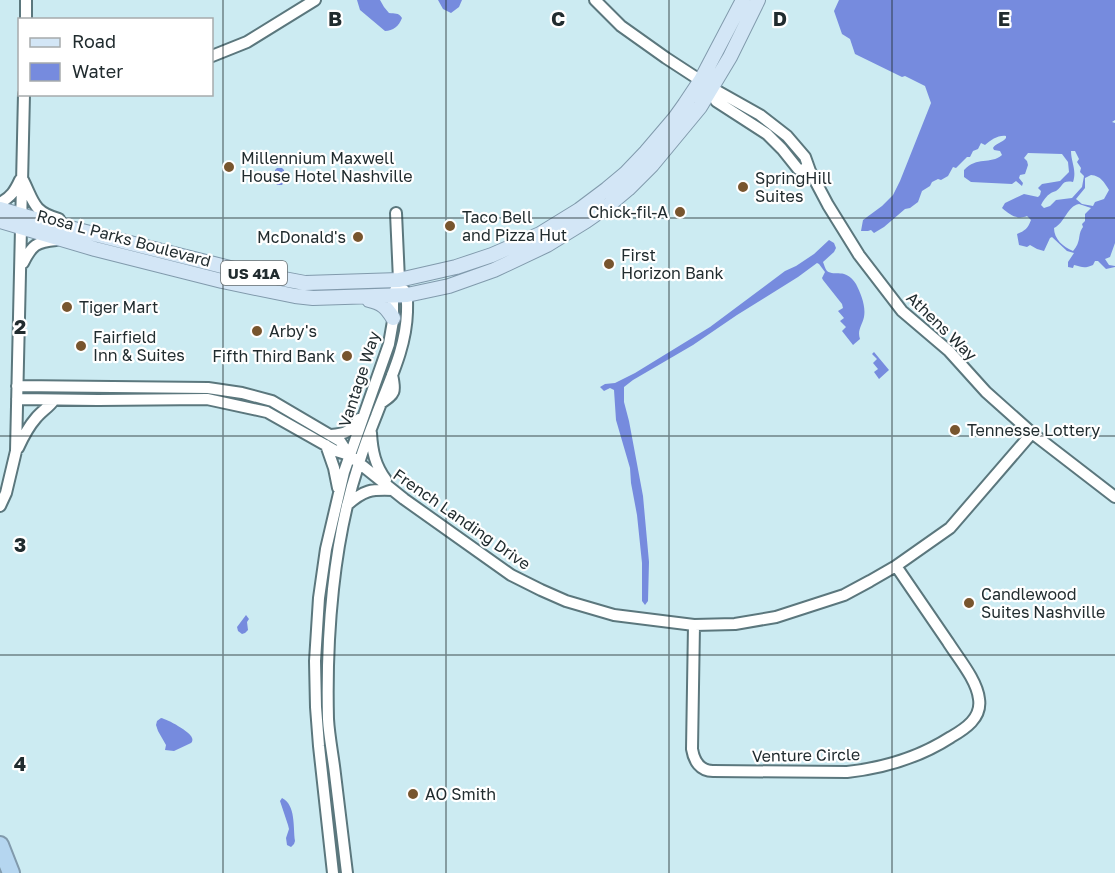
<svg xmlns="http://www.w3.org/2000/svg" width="1115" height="873" font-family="'Golos Text',sans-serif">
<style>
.water{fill:#768bde;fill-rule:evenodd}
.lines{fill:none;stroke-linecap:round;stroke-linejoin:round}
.minor-casing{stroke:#5b777d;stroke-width:14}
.major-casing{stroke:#819aac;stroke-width:16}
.highway-casing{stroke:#819aac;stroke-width:20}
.minor{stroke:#fff;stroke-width:10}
.major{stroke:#d3e6f6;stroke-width:14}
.highway{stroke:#b5d6f0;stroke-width:16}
.grid{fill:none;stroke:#212c2f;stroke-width:1.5;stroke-opacity:0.55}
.poi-dot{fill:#78552e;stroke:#fff;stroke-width:2}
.labels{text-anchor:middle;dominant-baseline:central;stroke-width:4.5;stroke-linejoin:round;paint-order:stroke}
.shield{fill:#fff;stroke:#646b6d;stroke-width:1.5}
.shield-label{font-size:15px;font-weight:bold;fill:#212c2f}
.poi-label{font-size:16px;fill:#212c2f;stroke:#fff;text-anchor:start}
.street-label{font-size:16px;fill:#212c2f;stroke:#fff}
.grid-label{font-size:20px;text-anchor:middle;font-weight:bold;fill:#212c2f;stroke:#fff;stroke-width:4.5;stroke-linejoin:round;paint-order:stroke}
</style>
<rect width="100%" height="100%" fill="#ccebf2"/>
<!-- water -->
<path class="water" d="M357,0h23l4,7 5,6c6,1 9,-1 13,5 -3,8 -9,13 -17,13l-25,-21z
M438,0h24l-3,7 -8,6 -8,-4z
M839,0h276v120l-3,2 3,1v120l-5,14 -5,2 4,6 6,1v1l-9,2 -8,-8h-3l-2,4c-9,4 -11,2 -19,0l-1,3 -5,-1v-5l6,-9 -7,-2 -15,-14 -2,1 -6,13 -7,-2 -7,-4 -3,2 -8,-2 -2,-11c8,-3 11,-6 14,-14l-4,-4c-10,4 -17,-1 -25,-8l3,-5 19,-9 14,3 2,-2 1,-4 -3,-3 4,-4 18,-3 9,-9 -1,-10 -6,-8 -34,-1 -4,5 3,3 1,4 -3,9 -5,1 -1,3 4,5 -1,3 -6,-5 -4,3 -41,-2 -7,-5v-7c13,-14 26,-5 38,-15l-2,-4 -6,-1 -1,-2c3,-5 9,-5 13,-10v-2c-8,-1 -15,4 -21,9l-4,-2 -3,6 -5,2 -3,6h-3l-11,11 -3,-1 -5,9 -7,4 -3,-1 -6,3 -2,4 -8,5 -4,11 -8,6 -5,1 -21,18 -10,6 -3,-3 -3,1h-7l2,-11 19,-14 11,-11 7,-14 31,-78 -6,-17 -20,-10 -3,1 -47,-23 -5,-15 -8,-5 -8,-23zM1071,151h4l4,8 -2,3 4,6 -1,4 4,4 -2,11 -10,11 -16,2 -6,6 -6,2 -3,-3c2,-4 5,-9 10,-12 1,-1 3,-1 5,-2 8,-5 5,-11 17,-9 4,-12 -2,-20 -2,-31zM1091,175c10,1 13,7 18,15l-5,9 -9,3 -2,4 -11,-2 -6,-5 9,-11v-10zM1079,204l12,4 -6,6v7l-3,3 1,3c-6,8 -1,14 -10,24 -10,-4 -19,-12 -19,-23 11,-5 13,-22 25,-24z
M277,168h5l2,2v12l-2,3h-5l-2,-3v-12z
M829,240l5,3 2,5 -2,4 -11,10c1,2 2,7 4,9 8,6 18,-4 29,13 5,10 10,22 8,33 -2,9 -7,13 -4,22l-7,6 -11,-14 4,-4 -6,-6 4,-3 -6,-7 5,-3 -1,-4 -19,-24 -1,-2 3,-6 -6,-8 -2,-1 -19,14 -61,38 -44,30 -60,35 -9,7v15l5,19 14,75 6,66 -1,39 -3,4 -3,-4v-38l-5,-48 -6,-32 -1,-15 -14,-48 -2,-30 -4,-2 -6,3 -4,-4 5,-3 10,-1 20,-10 75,-46 75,-56 11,-5 18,-12z
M874,352l15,18 -10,9 -5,-7 4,-3 -5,-6 4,-4 -5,-5z
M246,615l3,4 -2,3 1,8 -3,3 -3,1 -4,-3 -1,-4z
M161,718c6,1 30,14 31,20 1,2 0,4 -1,5l-17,8 -9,-1 1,-5 -8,-14 -2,-6 1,-4z
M282,798c14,7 11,29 13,43l-1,3 -3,3 -4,-2 -1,-7 3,-9 -1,-4 -8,-24z"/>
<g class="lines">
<defs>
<path id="minor" d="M595,0l26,26 45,32 46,30 48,27 27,21 18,21 5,14 18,34 31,50 43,56 47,40 37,41 46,41 83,64
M26,20v-20
M212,56l35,-14 68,-42
M712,88l4,13 51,33 15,15 16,20 12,2
M23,180c11,22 10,32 36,39
M0,203c11,-6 15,-12 20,-23
M23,263c9,-18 13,-21 33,-23
M17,386l191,2 34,5 30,8 68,40 9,14 55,44 107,76 30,15 25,11 48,14 80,10 41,-1 41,-7 68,-22 26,-14 26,-15 54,-38 82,-95
M17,399l81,1 109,-1 60,13 69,39 13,4
M381,403c14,-9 15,-11 11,-28
M371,433c1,18 4,32 15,47
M331,435c15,-1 20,-4 28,-16
M326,445l8,23 4,20
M18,448c5,-11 10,-21 18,-30 6,-7 13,-11 18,-18
M347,505c17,-15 24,-16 46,-15
M0,506l6,-13 10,-42 8,-357
M694,625l-2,124c2,12 8,22 21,22l134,1c37,-4 73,-15 104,-35 14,-8 31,-19 28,-38 -2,-19 -21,-41 -31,-57 -17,-25 -35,-51 -52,-76
M333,873l-14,-127 -3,-39 -1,-46 4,-63 7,-49 18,-77 45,-128 4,-23v-25l6,-16 -3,-67
M347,873c-4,-33 -8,-66 -12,-99 -2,-18 -6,-37 -7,-55 -2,-83 5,-178 31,-256 5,-16 11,-32 17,-47 13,-35 30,-67 31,-104 0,-9 1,-15 -3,-22"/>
<path id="major" d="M0,209l38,11 204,51 63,12 94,-3 57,-13 36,-12 48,-21 39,-24 28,-21 18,-15 21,-22 29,-34 10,-14 16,-24 42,-80
M0,221l95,28 127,32 73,15 18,2 94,-3 42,-9 45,-16 53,-25 39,-24 23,-16 19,-16 24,-24 48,-58 30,-50 28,-57
M369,300c13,3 17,7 24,18"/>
<path id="highway" d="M0,845l11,28"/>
</defs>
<!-- minor casing -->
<use href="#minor" class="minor-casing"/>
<!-- major casing -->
<use href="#major" class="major-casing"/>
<!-- highway casing -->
<use href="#highway" class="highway-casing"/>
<!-- minor -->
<use href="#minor" class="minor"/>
<!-- major -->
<use href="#major" class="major"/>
<!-- highway -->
<use href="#highway" class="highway"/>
</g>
<!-- grid -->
<path class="grid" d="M223,0v873M446,0v873M669,0v873M892,0v873M0,218h1115M0,436h1115M0,655h1115"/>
<!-- markers -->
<g class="poi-dot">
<circle cx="229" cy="167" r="6"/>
<circle cx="743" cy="187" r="6"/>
<circle cx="680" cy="212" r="6"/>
<circle cx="450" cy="226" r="6"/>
<circle cx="358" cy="237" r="6"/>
<circle cx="609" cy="264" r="6"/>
<circle cx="67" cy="307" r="6"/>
<circle cx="257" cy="331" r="6"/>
<circle cx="81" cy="346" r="6"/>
<circle cx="347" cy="356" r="6"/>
<circle cx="955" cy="430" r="6"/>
<circle cx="969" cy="603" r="6"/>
<circle cx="413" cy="794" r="6"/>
</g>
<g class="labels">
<!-- shield labels -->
<rect class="shield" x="221" y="261" width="66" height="24" rx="4.5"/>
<g class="shield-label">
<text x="254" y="273">US 41A</text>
</g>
<!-- poi labels -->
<g class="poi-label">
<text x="241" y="158">Millennium Maxwell<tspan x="241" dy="18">House Hotel Nashville</tspan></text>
<text x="755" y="178">SpringHill<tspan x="755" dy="18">Suites</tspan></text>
<text x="668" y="212" text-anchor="end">Chick-fil-A</text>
<text x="462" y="217">Taco Bell<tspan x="462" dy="18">and Pizza Hut</tspan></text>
<text x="346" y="237" text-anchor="end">McDonald's</text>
<text x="621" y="255">First<tspan x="621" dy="18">Horizon Bank</tspan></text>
<text x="79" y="307">Tiger Mart</text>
<text x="269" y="331">Arby's</text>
<text x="93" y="337">Fairfield<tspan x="93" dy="18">Inn &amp; Suites</tspan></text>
<text x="335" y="356" text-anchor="end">Fifth Third Bank</text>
<text x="967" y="430">Tennesse Lottery</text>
<text x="981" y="594">Candlewood<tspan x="981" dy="18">Suites Nashville</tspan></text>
<text x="425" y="794">AO Smith</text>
</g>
<!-- street labels -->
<g class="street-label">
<text transform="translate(124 238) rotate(15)">Rosa L Parks Boulevard</text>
<text transform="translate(942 326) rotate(44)">Athens Way</text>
<text transform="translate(359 379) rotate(-72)">Vantage Way</text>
<text transform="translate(462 519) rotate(35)">French Landing Drive</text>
<text transform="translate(806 755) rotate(-1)">Venture Circle</text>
</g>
</g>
<g class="grid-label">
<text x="335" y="26">B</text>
<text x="558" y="26">C</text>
<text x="780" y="26">D</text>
<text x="1004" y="26">E</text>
<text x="20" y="334">2</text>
<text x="20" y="552">3</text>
<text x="20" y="771">4</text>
</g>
<!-- legend -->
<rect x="18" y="18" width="195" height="78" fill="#ffffff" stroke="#a6abac" stroke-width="1.5"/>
<rect x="30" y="38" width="30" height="9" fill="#d3e6f6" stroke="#a6abac" stroke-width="1.5"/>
<text x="72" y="48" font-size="18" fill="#212c2f">Road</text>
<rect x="30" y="63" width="30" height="18" fill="#768bde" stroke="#a6abac" stroke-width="1.5"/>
<text x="72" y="78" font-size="18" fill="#212c2f">Water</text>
</svg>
